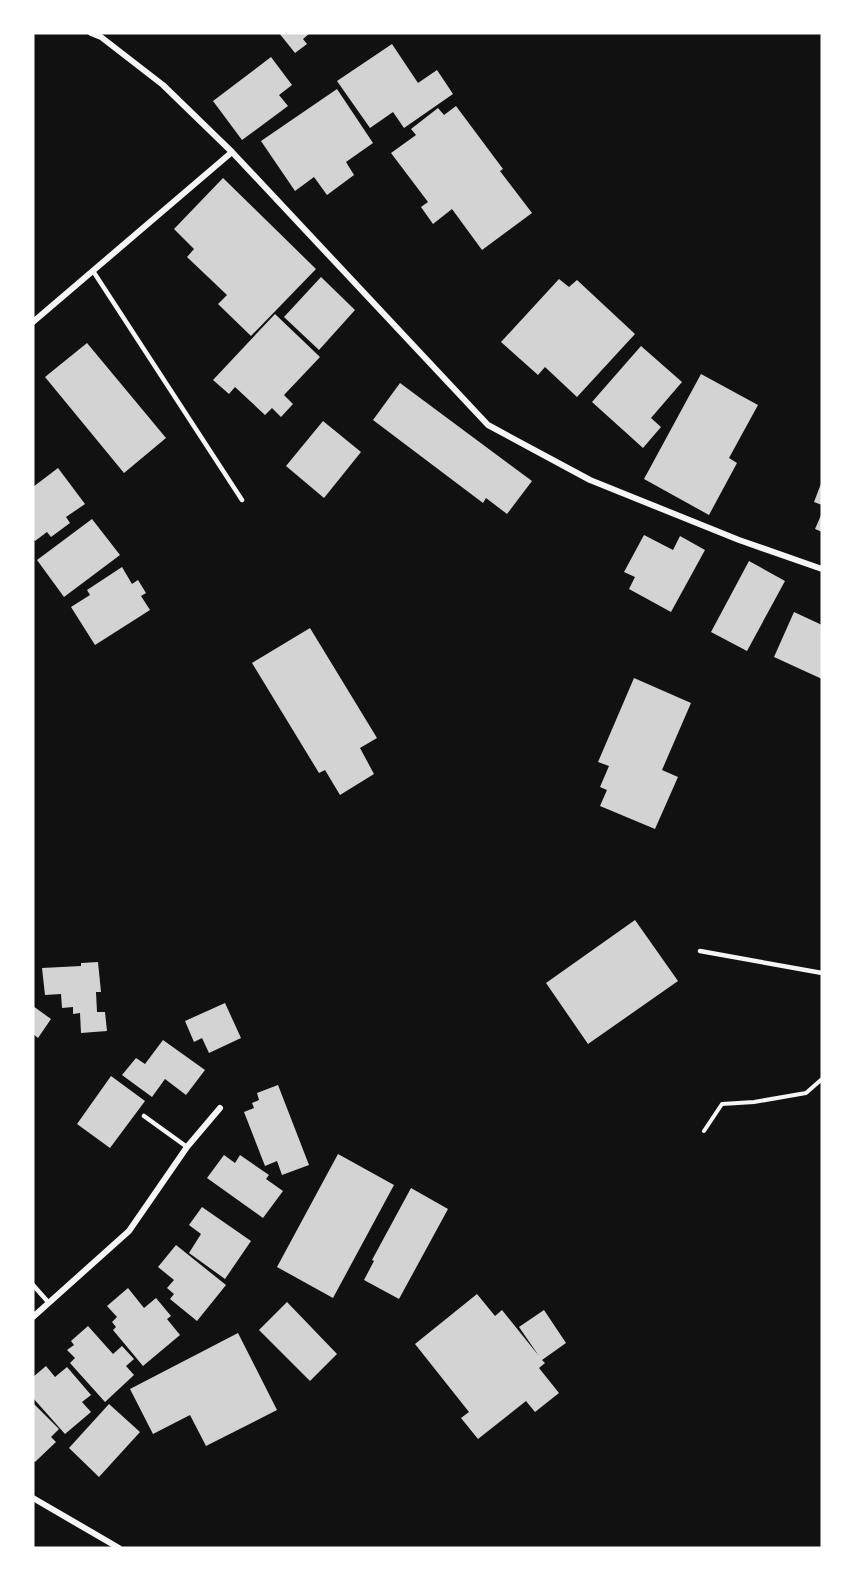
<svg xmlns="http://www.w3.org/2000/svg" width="855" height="1581" font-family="'Archivo Narrow',sans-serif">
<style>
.building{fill:#d3d3d3}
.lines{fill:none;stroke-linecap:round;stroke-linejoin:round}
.path{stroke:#f5f5f5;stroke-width:4}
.service{stroke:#f5f5f5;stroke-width:4.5}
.minor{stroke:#f5f5f5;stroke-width:6}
</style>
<rect width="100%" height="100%" fill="#111"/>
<!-- building -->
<path class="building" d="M279,33h31l-7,6 4,5 -12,9z
M392,44l26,39 19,-13 16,24 -49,34 -11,-16 -23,16 -33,-47z
M271,57l21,28 -13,10 9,11 -46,34 -29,-39z
M337,89l36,54 -27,19 8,13 -27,20 -13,-18 -19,14 -34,-50z
M456,106l47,63 -3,2 32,42 -50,37 -30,-41 -19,15 -12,-17 7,-5 -37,-49 25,-18 -5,-6 27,-21 6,7z
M223,178l93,91 -65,67 -33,-32 9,-9 -40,-38 7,-8 -20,-20z
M321,277l34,33 -36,40 -35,-33z
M559,279l10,8 8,-7 58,54 -58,63 -32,-30 -7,8 -37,-33z
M275,314l45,43 -36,38 9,9 -12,13 -9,-9 -7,7 -30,-28 -6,7 -16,-14z
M87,343l79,95 -42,35 -79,-96z
M641,346l41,36 -31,36 10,9 -18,21 -51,-46z
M701,374l57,31 -29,53 8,5 -28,52 -65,-36z
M400,383l132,98 -25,33 -21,-16 -3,5 -110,-83z
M323,421l38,31 -37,46 -38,-32z
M58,468l27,36 -19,13 4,6 -19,14 -4,-5 -12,9 -2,-3v-51z
M822,481v24l-8,-3z
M822,513v19l-7,-3z
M92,519l28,36 -56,42 -27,-37z
M644,535l29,15 7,-14 25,14 -34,62 -42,-23 6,-12 -11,-5z
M749,561l36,20 -38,70 -36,-19z
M122,567l10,17 6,-4 8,13 -5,3 9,14 -55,35 -24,-38 19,-12 -3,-5z
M794,612l28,13v54l-48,-22z
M310,628l67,110 -17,10 14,26 -34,21 -15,-25 -6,3 -67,-110z
M634,678l57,25 -29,67 16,7 -23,52 -55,-23 7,-16 -7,-3 9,-21 -11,-4z
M635,920l43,61 -90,63 -42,-61z
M98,962l3,30h-5l1,20h8l2,19 -26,2 -1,-20 -7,1v-7l-11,1 -1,-14 -16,1 -3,-27 39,-2v-3z
M225,1003l16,35 -32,15 -7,-15 -8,4 -9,-21z
M33,1006l18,13 -13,19 -5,-4z
M163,1040l42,30 -19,25 -21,-16 -13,18 -30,-22 14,-17 9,6z
M111,1076l34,25 -35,47 -33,-24z
M278,1085l31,80 -27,10 -5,-14 -12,5 -21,-54 10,-4 -2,-5 7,-3 -2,-7z
M338,1154l56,31 -61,113 -56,-31z
M224,1155l11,8 5,-8 29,20 -3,4 17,12 -20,27 -56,-40z
M411,1188l37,21 -49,90 -35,-19 10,-19 -2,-1z
M202,1207l49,34 -26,38 -36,-26 12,-19 -12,-9z
M176,1245l50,40 -29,36 -27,-22 4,-5 -7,-6 7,-8 -16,-13z
M128,1288l16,20 12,-10 15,18 -4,3 13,16 -37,31 -30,-36 3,-3 -4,-5 5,-5 -10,-11z
M477,1294l18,22 7,-6 37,46 -20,-29 25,-17 22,33 -24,17 3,3 -6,5 20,25 -24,19 -9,-11 -48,38 -17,-21 8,-6 -54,-68z
M287,1302l50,52 -27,27 -51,-51z
M88,1326l25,28 9,-8 12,13 -8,7 8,9 -29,27 -35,-39 5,-5 -8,-8 7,-5 -3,-4z
M238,1333l39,77 -71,36 -16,-31 -37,19 -23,-45z
M46,1366l9,11 12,-10 24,28 -9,7 9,10 -26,22 -32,-36v-21z
M33,1403l26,26 -8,8 5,5 -21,20 -2,-2z
M109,1404l31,28 -41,45 -30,-29z"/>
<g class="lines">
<!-- path -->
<path class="path" d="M704,1131l18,-27 32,-2 52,-9 16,-14"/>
<!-- service -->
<path class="service" d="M93,271l149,229
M700,951l122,22
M144,1116l43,31
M33,1285l16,18"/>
<!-- minor -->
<path class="minor" d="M91,33l10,4 62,48 69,67 256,273 102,55 149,60 83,29
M33,322l199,-170
M33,1317l96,-86 58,-84 33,-39
M33,1498l86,50"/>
</g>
<!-- border -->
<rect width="855" height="1581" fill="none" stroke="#ffffff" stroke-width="69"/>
</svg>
